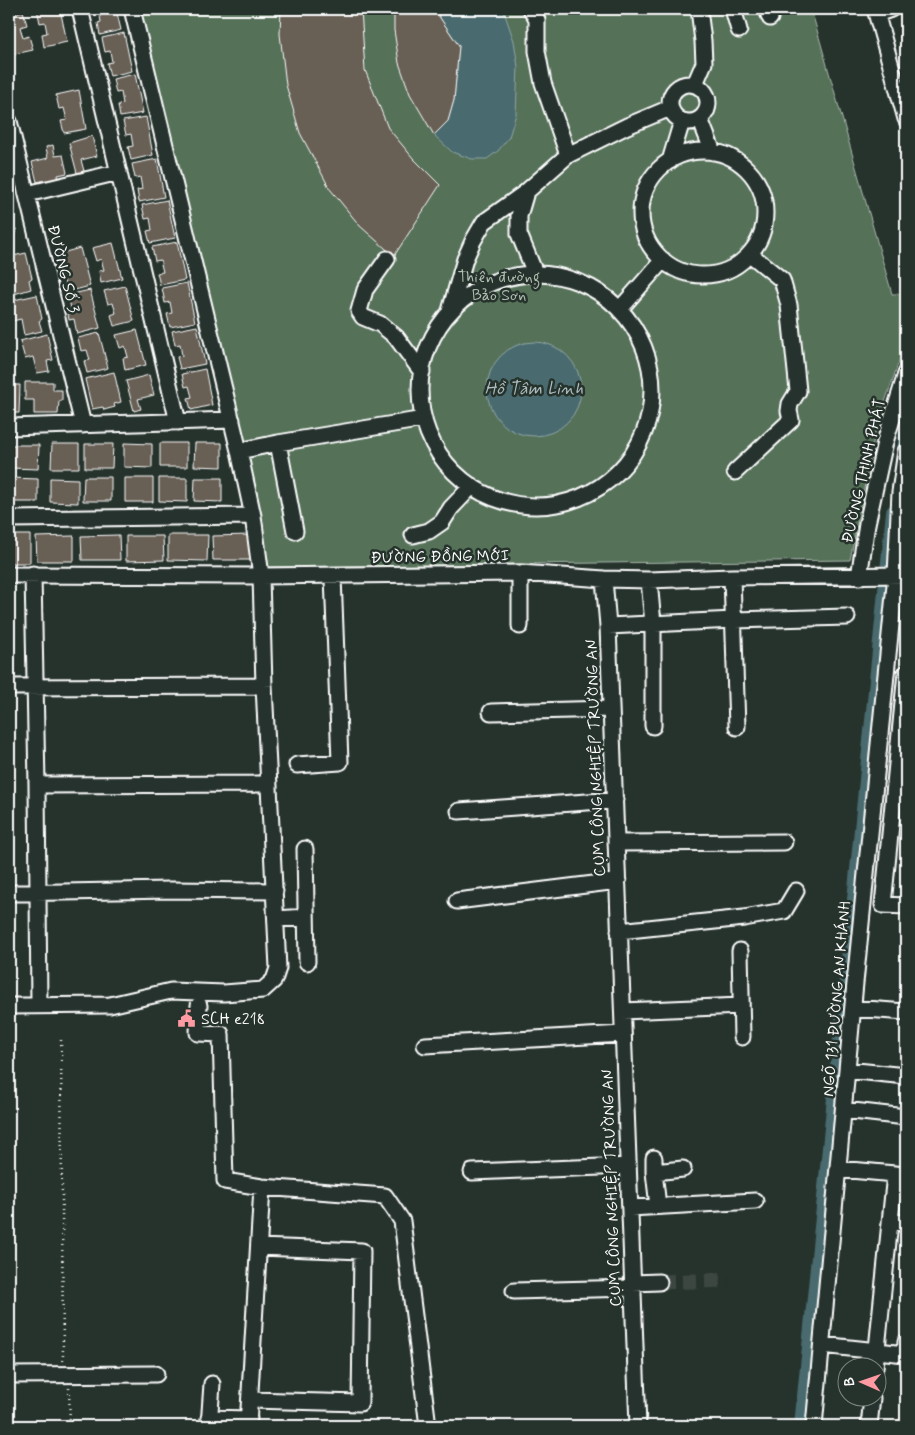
<svg xmlns="http://www.w3.org/2000/svg" width="915" height="1435" font-family="Mynerve,sans-serif">
<style>
.green{fill:#547159;stroke:#aab8ac}
.water{fill:#486b6e;stroke:#91a6a8}
.lines{fill:none;stroke-linecap:round;stroke-linejoin:round}
.canal{stroke:#486b6e;stroke-width:14}
.building{fill:#685e54;stroke:#fff}
.minor-tunnel{stroke:#3c4742;stroke-width:15;stroke-dasharray:15 8;stroke-linecap:butt}
.minor-casing{stroke:#fff;stroke-width:19}
.path{stroke:#fff;stroke-width:2.5;stroke-dasharray:1 4;stroke-linecap:butt}
.minor{stroke:#26332d;stroke-width:15}
.labels{text-anchor:middle;dominant-baseline:central;stroke-width:5;stroke-linejoin:round;paint-order:stroke}
.street-label{font-size:16px;fill:#fff;stroke:#26332d}
.park-label{font-size:16px;fill:#b2bfb4;stroke:#26332d}
.poi-label{font-size:16px;fill:#fff;stroke:#26332d;text-anchor:start}
.water-label{font-size:18px;font-style:italic;fill:#adbcbe;stroke:#26332d}
</style>
<rect width="100%" height="100%" fill="#26332d"/>
<filter id="ink" filterUnits="userSpaceOnUse"><feTurbulence type="fractalNoise" baseFrequency=".02" numOctaves="2"/><feDisplacementMap in="SourceGraphic" scale="10" xChannelSelector="R" yChannelSelector="G"/><feConvolveMatrix kernelMatrix="1 2 1 2 8 2 1 2 1" color-interpolation-filters="sRGB"/></filter>
<g filter="url(#ink)">
<!-- green -->
<path class="green" d="M137,9h674l81,285h14v47l-30,87 -26,132 -581,7z"/>
<!-- water -->
<path class="water" d="M434,9h69l11,32 4,26 -2,47 -7,23 -11,14 -11,8h-15l-20,-7 -18,-17 14,-14 6,-21 5,-54z
M487 389a47 47 0 1 1 94 0a47 47 0 1 1-94 0Z"/>
<g class="lines">
<!-- canal -->
<path class="canal" d="M902,461l4,-25
M801,1426l92,-914"/>
</g>
<!-- building -->
<path class="building" d="M37,9h23l7,33 -23,5 -2,-13 5,-1 -2,-11 -5,1z
M95,9h21l5,21 -21,5 -2,-12 3,-1 -2,-12 -4,1z
M281,9h80l4,61 23,58 25,30 27,27 -46,71 -34,-30 -30,-37 -30,-56 -14,-48 -6,-51z
M394,9h40l25,37 -5,54 -6,21 -14,14 -24,-41 -11,-31 -5,-33z
M23,11l4,14 -7,2 3,11 6,-2 4,14 -23,5 -1,-40z
M124,33l8,38 -22,5 -3,-13 5,-1 -2,-11 -5,1 -3,-14z
M135,74l8,39 -23,4 -2,-12 5,-1 -2,-12 -5,1 -3,-14z
M79,90l7,39 -22,4 -3,-12 6,-1 -3,-12 -5,1 -3,-14z
M146,117l7,38 -22,5 -3,-13 5,-1 -2,-12 -5,1 -3,-14z
M92,136l5,20 -16,4 3,11 -7,2 -8,-30z
M53,145l2,11 8,-1 4,18 -9,2 1,5 -10,2 -2,-2 -10,2 -5,-20 16,-4 -2,-11z
M157,159l7,38 -25,5 -2,-12 5,-1 -2,-12 -5,1 -3,-14z
M167,200l8,38 -25,5 -3,-12 5,-1 -2,-12 -5,1 -3,-14z
M9,225l8,4 -8,15z
M177,242l8,38 -25,5 -3,-12 6,-1 -3,-12 -5,1 -3,-14z
M113,243l9,35 -21,5 -2,-12 5,-1 -3,-11 -5,2 -4,-13z
M80,248l10,38 -23,6 -4,-15 -4,1 -2,-6 5,-1 -4,-17z
M26,253l6,25 -3,2 2,9 -17,5 -4,-16h-1v-21z
M187,283l8,39 -25,5 -3,-13 5,-1 -2,-11 -5,1 -3,-15z
M125,286l9,35 -20,5 -3,-11 5,-2 -3,-10 -5,1 -4,-13z
M90,290l10,38 -23,6 -3,-15 -5,1 -1,-6 4,-1 -4,-18z
M37,295l5,24 -3,2 3,10 -18,4 -3,-16 -9,2 -3,-20z
M197,326l8,38 -25,5 -3,-12 5,-1 -2,-12 -5,1 -3,-14z
M137,330l9,35 -21,5 -2,-12 5,-1 -3,-11 -5,2 -4,-13z
M99,333l9,35 -21,5 -3,-12 6,-1 -3,-10 -6,1 -3,-13z
M47,334l6,26 -6,1 2,10 -12,2 -4,-16 -8,2 -5,-18z
M205,369l7,36 -21,5 -3,-12 4,-1 -3,-11 -4,1 -3,-13z
M114,372l7,30 -7,2 1,3 -11,3 -1,-3 -11,2 -7,-30z
M149,375l5,20 -16,4 3,10 -7,2 -8,-30z
M25,382h28v8h9v11h-3l-1,13h-24v-14h-9z
M9,385h11l-1,28h-10z
M124,443l28,1v24l-28,-1z
M160,443h27v24h-27z
M195,443h27v24l-28,-1z
M52,444h27v24h-28z
M85,444h28l-1,24h-27z
M11,445h28l-1,24 -27,-1z
M84,477h27v24h-28z
M11,478l27,1v23h-27z
M50,478l28,1v24l-28,-1z
M125,478h28v24h-28z
M159,478h28v24l-28,-1z
M195,478h27v24l-28,-1z
M9,535h21v28h-21z
M119,535l1,25h-38l-1,-24z
M168,535h40l-1,26 -39,-1z
M250,535l1,25h-38l-1,-24z
M74,536v25h-37l-1,-24z
M126,536h37l1,24 -38,1z"/>
<g class="lines">
<!-- minor-tunnel -->
<path class="minor-tunnel" d="M659,1282l69,-2"/>
<defs>
<path id="minor" d="M80,9l98,413
M531,9l6,11v31l6,32 25,72
M733,9l6,21
M767,9l3,9
M875,9l31,110
M877,14l14,-5
M670 103a19 19 0 1 1 38 0a19 19 0 1 1-38 0Z
M695,84l9,-21 -1,-22 -4,-32
M700,119l13,33
M9,121l74,304
M641 213a62 62 0 1 1 124 0a62 62 0 1 1-124 0Z
M670,161l12,-40
M526,192l-7,24v18l16,39
M27,194l92,-22
M387,259l-22,31 -6,21 4,6 17,7 16,13 26,35
M420 390a116 116 0 1 1 232 0a116 116 0 1 1-232 0Z
M620,309l43,-49
M450,311l15,-52 8,-18 11,-19 42,-30 42,-37 59,-29 43,-18
M9,427l223,-7
M278,443l17,88
M239,451l39,-8 146,-24
M735,472l56,-52 -2,-9 1,-7 8,-13 -9,-86 -7,-25 -32,-26
M9,519l244,-3
M413,535l16,-4 13,-9 9,-14 21,-22
M33,574l4,211 2,221
M9,575l252,1 259,-3 84,6 45,1 83,-3 174,-2
M732,577l5,150
M859,577l8,-53 18,-82 21,-68
M604,579l4,47 30,800
M649,580l4,44v102
M520,626v-53
M608,626l126,-6 113,-3
M906,673l-23,232 23,1
M9,687l255,-1
M491,712l120,-3
M297,765l43,-3 -7,-186
M37,785l231,-1
M459,811l156,-11
M616,843l168,-1
M305,849l2,113
M9,893l161,-3 105,1
M457,901l161,-20
M276,919l30,-2
M619,931l125,-13 40,-7 12,-20
M740,951l2,86
M199,1005l-1,28 23,1 4,147 37,6 123,9 17,25 26,205
M9,1006l101,-1 61,-14 53,2 39,-3 11,-10 4,-12 -14,-282 -3,-110 -8,-60 -14,-65 -107,-442
M853,1008l53,4
M623,1011l118,-5
M425,1045l198,-11
M847,1070l59,6
M844,1110l62,7
M654,1158v14l4,34
M839,1169l67,6
M472,1172l156,-6
M654,1172l29,-3
M630,1208l125,-7
M890,1222l16,1
M633,1283l26,-1
M514,1291l119,-3
M822,1345l83,9 1,-12
M875,1368l20,-194
M9,1375l147,-1
M250,1400l110,3 2,-152 -103,-4
M209,1418l40,1
M209,1426l3,-42
M248,1426l14,-239
M814,1426l41,-443 41,-408 4,-83 6,-41
M869,1426l3,-28"/>
</defs>
<!-- minor casing -->
<use href="#minor" class="minor-casing"/>
<!-- path -->
<path class="path" d="M61,1040l2,321
M69,1388l1,38"/>
<!-- minor -->
<use href="#minor" class="minor"/>
</g>
</g>
<!-- icons -->
<defs>
<symbol id="civic-bare" viewBox="-9 -9 18 18"><path d="M-.6-6.5H3V-4.5H.6V-3L4-1V1h2V6H-6V1h2V-1L-.6-3ZM-1.2 2.5V6h2.4V2.5Z" fill="#ff9aa2" stroke="#26332d" stroke-width="2.5" paint-order="stroke"/></symbol>
</defs>
<g fill-rule="evenodd">
<use href="#civic-bare" x="174" y="1006" width="25" height="25"/>
</g>
<g class="labels">
<!-- street labels -->
<g class="street-label">
<text transform="translate(63 269) rotate(76)">ĐƯỜNG SỐ 3</text>
<text transform="translate(864 471) rotate(-77)">ĐƯỜNG THỊNH PHÁT</text>
<text transform="translate(440 557) rotate(-1)">ĐƯỜNG ĐỒNG MỚI</text>
<text transform="translate(596 758) rotate(-92)">CỤM CÔNG NGHIỆP TRƯỜNG AN</text>
<text transform="translate(837 999) rotate(-85)">NGÕ 131 ĐƯỜNG AN KHÁNH</text>
<text transform="translate(612 1188) rotate(-92)">CỤM CÔNG NGHIỆP TRƯỜNG AN</text>
</g>
<!-- park labels -->
<g class="park-label">
<text x="499" y="277">Thiên đường<tspan x="499" dy="18">Bảo Sơn</tspan></text>
</g>
<!-- poi labels -->
<g class="poi-label">
<text x="201" y="1019">SCH e218</text>
</g>
<!-- water labels -->
<g class="water-label">
<text x="534" y="389">Hồ Tâm Linh</text>
</g>
</g>
<!-- margin -->
<rect width="915" height="1435" fill="none" stroke="#26332d" stroke-width="30"/>
<rect x="15" y="15" width="885" height="1405" fill="none" stroke="#fff" stroke-width="2" filter="url(#ink)"/>
<!-- north arrow -->
<g transform="translate(862 1382) rotate(272)"><circle r="24" fill="#26332d" stroke="#7d8581"/>
<path d="M0-4L9 19L0 12L-9 19Z" fill="#ff9aa2"/>
<text y="-8" font-size="14" font-weight="bold" text-anchor="middle" fill="#ffffff">B</text>
</g>
</svg>
